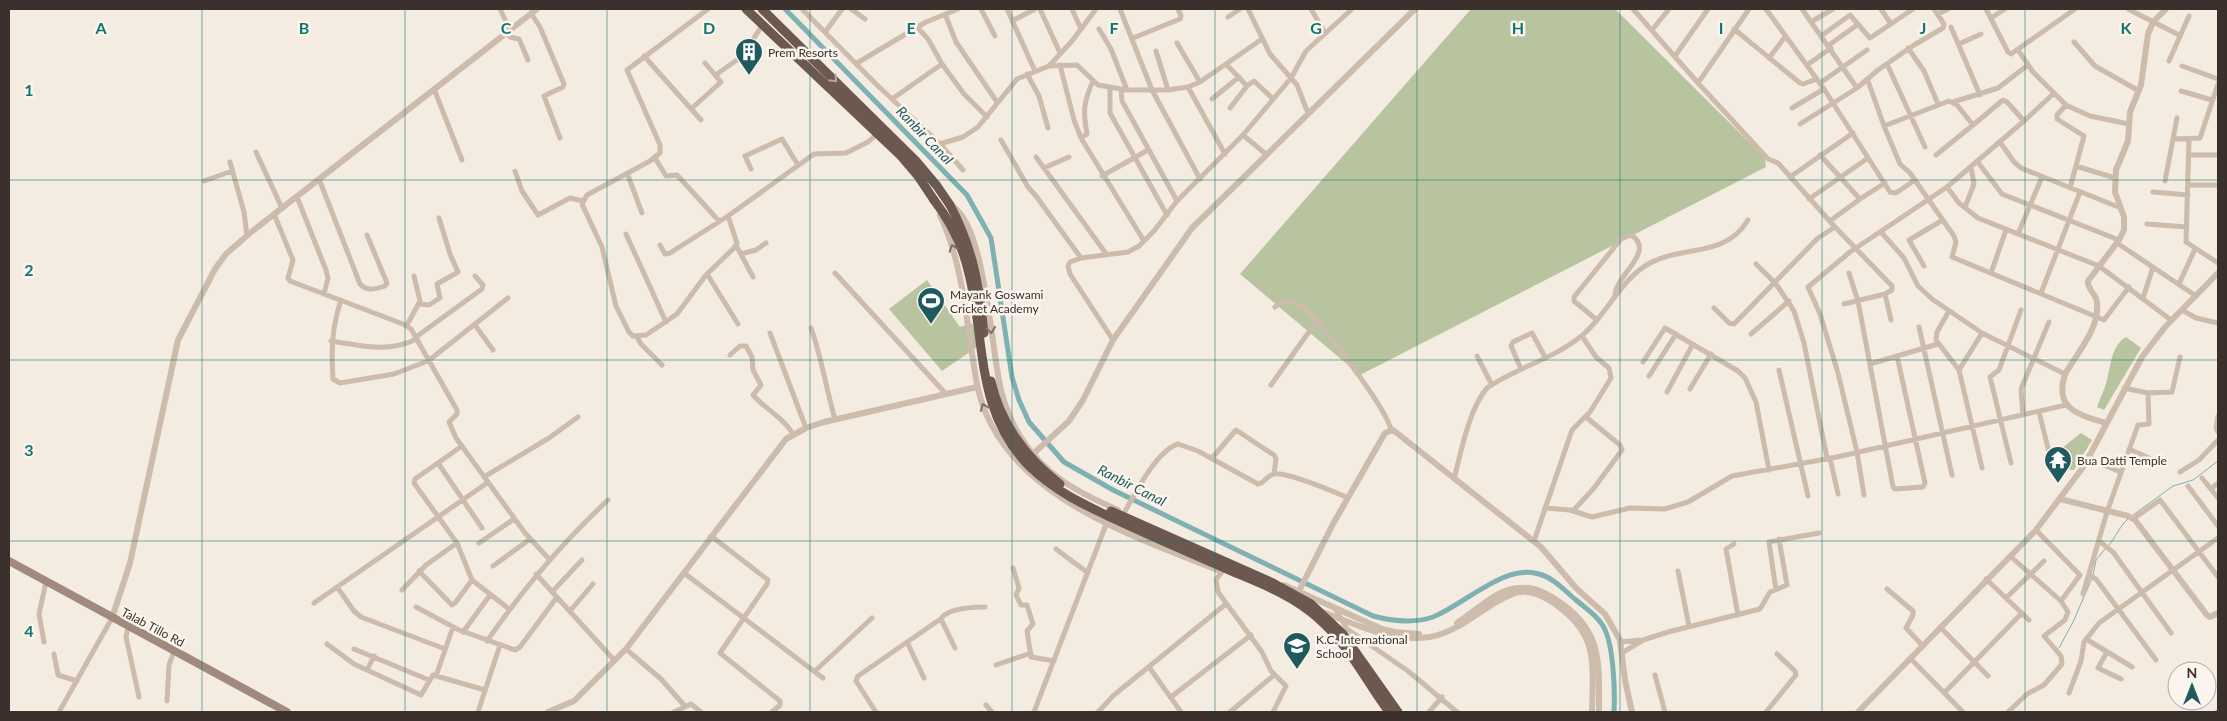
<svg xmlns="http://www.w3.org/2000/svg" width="2227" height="721" font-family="Lato,sans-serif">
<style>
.green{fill:#b8c4a0}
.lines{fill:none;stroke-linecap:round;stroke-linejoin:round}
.stream{stroke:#7fb0b2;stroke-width:1}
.canal{stroke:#7fb0b2;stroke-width:5}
.minor{stroke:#cdbbac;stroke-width:5}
.tertiary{stroke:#cdbbac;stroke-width:6}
.secondary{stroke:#a18a7d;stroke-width:8}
.trunk{stroke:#6c584f;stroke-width:9}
.trunk-bridge{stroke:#6c584f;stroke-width:9}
.oneway{stroke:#b4a69e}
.oneway2{stroke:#7d6f65}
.grid{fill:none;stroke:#0f766e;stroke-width:1;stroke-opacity:0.55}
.labels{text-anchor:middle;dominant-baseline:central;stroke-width:5;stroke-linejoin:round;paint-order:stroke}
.poi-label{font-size:12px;fill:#3b302b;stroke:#fbf5ee;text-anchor:start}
.street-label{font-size:12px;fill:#3b302b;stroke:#fbf5ee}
.water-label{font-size:14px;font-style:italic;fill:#1f5a5e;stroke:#fbf5ee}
.grid-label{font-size:16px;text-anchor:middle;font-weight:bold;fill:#0f766e;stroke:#fbf5ee;stroke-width:5;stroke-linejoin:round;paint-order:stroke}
</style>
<rect width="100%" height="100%" fill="#f4ebe1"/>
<!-- green -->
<path class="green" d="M1471,9h144l150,149 1,9 -406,208 -120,-101z
M927,280l33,47 12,-4 8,22 -38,26 -53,-62z
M2126,337l15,11 -37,62 -7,-3c3,-9 8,-18 10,-27 4,-15 4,-34 19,-43z
M2081,433l11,7 -18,30 -13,-1 -7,-7 3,-4v-6z"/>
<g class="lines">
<!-- stream -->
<path class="stream" d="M2133,515l40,-29 20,-6 25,-19
M2109,545c7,-8 10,-18 19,-26
M2093,575l3,-15 10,-12
M2059,648l15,-28 18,-42"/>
<!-- canal -->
<path class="canal" d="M785,9l182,186 24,43 21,139 7,23 10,22 35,40 49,28 260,126c19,5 40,8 60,1 31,-12 72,-54 106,-43 15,4 26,17 37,26 8,7 19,14 25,23 13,16 14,68 13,89"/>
<!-- minor -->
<path class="minor" d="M500,9l10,21
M708,9l-81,61 33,75v8l-10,8 -63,34 -5,9 20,43 14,59 13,26 4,4 13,-1 31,-21 29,-39 28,-27 3,-5 -9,-27
M802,9l74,75 64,60 23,-7 15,-10 39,-48 32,-13 28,-1 21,20 29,5h41l20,-3 12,-5 62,-43
M851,9l14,10
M981,9l14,27
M1007,9l28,62
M1040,9l20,44
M1072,9l9,20
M1120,9l32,81 48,89
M1248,9l22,45 27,31 11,28
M1311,9l14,24
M1633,9l65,74 51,-74
M1766,9l58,80 66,103 6,1 19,-13
M1802,9l55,79
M1881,9l10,15
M1986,9l22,43 3,2 64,-45
M2128,9l51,26
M531,13l9,14 24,57 -1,3 -19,9 16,42
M945,14l11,28 41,60
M1938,14l10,-5
M1228,17l12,-8
M1991,18l14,-9
M1012,21l23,-12
M1811,22l22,-13
M1951,27l29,68
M1099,29l12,20 16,41
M1734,29l66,54 3,1 14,-5
M1652,30l17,-21
M826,31l16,-22
M506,33l4,4 9,2 9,21
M1821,36l29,-21 20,23 43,-29
M1133,38l47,-19 1,-3 -3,-7
M2074,42l21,24 44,25
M1177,43l23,39
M1959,44l22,-10
M1829,45l28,-20
M1908,48l16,23 14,33
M2018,50l15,22 33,33 -9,10v4l27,17 -14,52
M1156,51l12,39
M644,56l57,64
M1675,56l33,-47
M1769,58l16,-21
M2169,61l20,-45
M857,63l69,-41 32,-13
M942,64l22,30 23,23
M1226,64l21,22 7,-5 19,18
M1887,64l38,83
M1060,65l14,55 7,18 63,103
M1807,65l24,-17
M1049,66l23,-25 24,-32
M2182,66l36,13
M1027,74l12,22 9,32
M716,75c9,-7 18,-13 27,-19 4,-3 13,-24 20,-31
M1698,83l70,76 10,4 57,64 57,59v4l-7,4 -41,10
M1820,83l47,-33
M1110,87v26l57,102
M1188,87l37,67
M434,89l28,71
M1121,89l1,12 55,100
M2181,91l31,9
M892,99l50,-35 -14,-25 -11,-12
M1212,99l27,-22
M1953,102l45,-14 30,-23
M2066,105l24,11 39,8
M1230,108l17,-22
M1792,108l32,-19
M691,109l30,-27 -16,-19
M2024,121l29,-27
M1800,124l57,-36 21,-18 36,-25 29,-17 1,-4 -10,-15
M1884,126l16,38 10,9 44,63 2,6 -4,15 152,63 25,-33
M1243,135l24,20
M1081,138l6,-4c-4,-22 -4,-31 6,-53
M2174,139l26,-1 18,-54
M2189,139l-3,103 32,21
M1001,140l27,47 8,9 45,62
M2000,142l14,20 7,6 100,40
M940,144l23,26
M256,152l26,56
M1820,155l40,44 25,-16
M1936,155l37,-30
M2189,155h29
M1036,157l71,98
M655,158l11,18 11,-1 42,46
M1977,161l25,33 117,46
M230,162l14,50 3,24
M2076,166l39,12
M1044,168l25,-11
M751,169l-6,-13 37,-17 16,26
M515,171l7,20 16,24 32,-17 13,3
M627,173l15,40
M1102,176l46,-26
M1790,177l63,-44
M319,179l41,105c7,8 16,5 25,2l2,-3 -20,-48
M204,181l28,-10
M2165,181l12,-63
M2189,185h29
M1947,187l12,16 19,15 121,48 72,54
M2153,192l35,3
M297,197l29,73 2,8 -4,16
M1809,199l59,-41
M1965,207l9,-23 -3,-17
M274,214l19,46 -5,18 2,3 113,43 8,5 46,81v4l-8,8 7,16 69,95 25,27
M1830,221l30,-22
M2147,224l40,3
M1881,232l23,26 14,28 14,13 50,34 83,41
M626,234l40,88
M2018,234l24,-57
M2117,243l79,53
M660,245l5,9 5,-1 58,-37 86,-62 32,-1 22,-11 10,-9
M736,245l17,32
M741,254l15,-4 10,-7
M1756,264l20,20 18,27 10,32 23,115
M1924,266l-15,-26 34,-20
M835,273l111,121
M1849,273l9,28 35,186 2,2 28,-2 2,-4 -28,-127
M1991,273l15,-43
M707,274l31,50
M2179,284l16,-35
M2041,293l39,-101
M1885,294l6,26
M2143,298l10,-31
M341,300c-9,27 -10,50 -8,79l7,4 54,-9 34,-13 80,-63
M419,304l10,1 11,-7 -3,-14 21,-12 -8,-18 -11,-36
M1275,307l10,-7c8,2 18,7 24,13 17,17 78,96 82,117
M1714,308l15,15 5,1 84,-86 17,-11
M2182,310l14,8 22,5
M1949,311l-12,21 -1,8 23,30 23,98
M1597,320l-23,-19v-4l47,-58 10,-4c26,16 -16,41 -16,60
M407,325l13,-24 -6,-25
M475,325l18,25
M1919,327l33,148
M811,328c11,30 15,61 24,91
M770,333l36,95
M1751,334l38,-33
M416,337l66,-48 1,-4 -8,-9
M637,337l4,7 21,21
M1113,340l-43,-66 -2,-8 2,-4 11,-4 47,-6 11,-6 15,-15 23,-30 66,-66 48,-57 15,-27 46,-42
M331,341c32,5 56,12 86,-2
M730,355l10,-9h6l6,11 1,13 8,15 -8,10c12,14 31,23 40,39
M1477,356l15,29
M1643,362l22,-34 73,43 7,7 11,24 13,68
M1870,364l68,-20
M1521,369l-10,-23 2,-4 19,-9 13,24
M1779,370l29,126
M1959,370l23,-37
M1649,376l27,-42
M1271,385l45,-63
M2124,388l24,5 24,-1 8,-35
M1690,389l21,-35
M1667,392l26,-48
M2039,412l10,40
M2023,415l-2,-26 28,-67
M2218,416l-2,12 2,4
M462,446l-47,33 -1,4 43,60 15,37 37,29
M2129,449l33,15
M1212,458l24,-28 38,25 2,4 -2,15
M1830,458l8,36
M2088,459l33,13
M438,463l44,65
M2011,463l-21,-86 9,-7 22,-60
M2180,472l19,-12 19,-20
M484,477l65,-39 29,-21
M2202,478l16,20
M1454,479c7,-27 15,-70 33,-91 29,-20 66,-29 93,-51 27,-21 39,-57 70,-74 34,-18 75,-5 98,-43
M2188,486l30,40
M2211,489l7,-6
M1864,495l-7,-43 -19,-79 -18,-59 -12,-27 42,-35 97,-65 77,-66 -17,-19 -4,-2 -30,25 -16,-20 -8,-4 -65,25 -16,-45
M1545,508l25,2 22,7 38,-9 35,1 23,-7 44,-26 105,-19 229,-52
M1573,511l21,-23 28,-38 -2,-5 -34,-28
M1124,513c11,-19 32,-62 54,-69l20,7 60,33c7,-1 9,-9 16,-10 11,-3 61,18 74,24
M2133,519l27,-19 58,77
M2036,530l44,45 -19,26
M711,536l57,44 -1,4 -47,69 60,48v4l-8,7
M1534,541l38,-111 18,-18 21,-34 -2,-10 -13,-11 -14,-21
M2099,541l14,11 58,81
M479,543l35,-24
M1734,544l-8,5 12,66
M1056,549l32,24
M493,566l37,-27
M1013,568l6,20 -3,7 5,10h6l6,19 -6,7 4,26 23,4
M1224,569l-8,11 2,12 44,60 9,19 15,15 -13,26
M419,571l33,34 3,-2 17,-23
M1678,571l11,55
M684,573l139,105
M536,574l78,86
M2089,575l7,4 60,81
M1986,579l43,41
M337,587l17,24 7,6 84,32
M1887,589l26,22v4l-7,13 16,17
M402,590l24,-25 31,-22
M1776,590l-7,-48 50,-9
M552,592l30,-32
M2083,594l24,-82 31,-87 11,-1 -1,-31
M2006,598l38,-37
M314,603l173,-120
M416,607l43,23 56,20 5,-3 37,-50
M1336,610l11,19 61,42 49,41
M570,611l23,-27
M940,620c7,-12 32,-13 45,-13
M128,626l-2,11 13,60
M1940,627l48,49
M463,632l27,-37
M2086,639l46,28
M487,641c38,-54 73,-96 121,-141
M44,642l-5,-28 7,-32
M907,642l17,36
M1620,642l20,-2
M327,644l27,20 67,31 12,-20 52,15
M354,649l75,31
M626,649l35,30 23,26
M2107,652l-9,16 23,11
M1622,653l21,-13 25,-8 92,-23 10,-17 17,-7 -8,-46
M54,654l4,21 19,6
M1910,658l53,54
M996,665l35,-12
M1149,667l32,45
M367,670l7,-14
M815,671l57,-53
M1655,675l10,37
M436,676l17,-49
M1944,693l78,-80
M2069,693l12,-32 3,-19 15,-19 119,-85
M1171,697l80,-62
M167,701l2,-36 5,-14
M986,705l6,7
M59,712l53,-94
M478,712l22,-67
M674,712l17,-8 10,8
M876,712l-20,-31 2,-5 81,-56 3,1 13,27
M1034,712l73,-190
M1098,712l16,-17 112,-91
M1230,712l44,-37
M1429,712l13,-15
M1766,712l30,-37 -1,-4 -18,-17
M2008,712l19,-18 17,-9 18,-21 -1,-8 -17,-20 21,-16 3,-8 -7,-11 -51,-45
M2217,712h1"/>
<!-- tertiary -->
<path class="tertiary" d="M950,205c36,15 41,151 52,189 4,14 10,29 18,42 24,39 57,56 98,74
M940,215c25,54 26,111 37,169 21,109 153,151 243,187
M2106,423c-29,-9 -52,-14 -41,-49 13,-22 35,-46 32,-72 -1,-8 -10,-13 -9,-21l31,-41 5,-10v-13l-9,-25 1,-22 12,-29 2,-29 11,-27 7,-51 5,-12 13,-13
M1033,454l36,-33 14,-21 30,-60 79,-112 223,-219
M2060,499l68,17 7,4 72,95 3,2 8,-4
M1284,585l98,44 13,3 24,2
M1299,591l34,-67 52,-91 8,-3 148,117 35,41 29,26 15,26 5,40 7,32
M1320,611c35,13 72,32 110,26 31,-6 52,-30 80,-42 13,-7 27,-2 39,5 50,32 44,59 43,112
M112,618l18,-55 48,-223 37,-71 11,-15 24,-21 287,-224
M1457,623c17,-11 36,-30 55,-34 17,-4 29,1 43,10 48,30 44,63 44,113
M548,712l26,-11 52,-52 160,-210 20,-11 18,-6 153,-35
M1858,712l178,-182 48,-64 58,-109 23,-30 53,-54"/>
<!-- secondary -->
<path class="secondary" d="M9,561l278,151"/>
<!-- trunk -->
<path class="trunk" d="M746,9l155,147 17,20 16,24
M762,9l154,152 21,25 13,19"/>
<!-- trunk-bridge -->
<path class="trunk-bridge" d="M934,200c17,22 29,47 35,74 17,69 6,136 60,192 27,27 62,42 96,58 37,17 74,33 111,49 29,12 59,24 83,46 29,25 47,62 70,93
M950,205c23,43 29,80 34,128
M991,381c9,42 36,78 69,103
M1111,511l160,71 40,22 32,30 55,78"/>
</g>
<!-- one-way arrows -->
<defs><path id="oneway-chevron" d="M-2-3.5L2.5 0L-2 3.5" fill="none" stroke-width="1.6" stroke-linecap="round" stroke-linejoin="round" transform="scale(1.25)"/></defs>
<use class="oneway" href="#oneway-chevron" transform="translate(834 79) rotate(45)"/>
<g class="oneway2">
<use href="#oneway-chevron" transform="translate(953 248) rotate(-109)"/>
<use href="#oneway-chevron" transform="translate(991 330) rotate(82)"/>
<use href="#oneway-chevron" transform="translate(984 407) rotate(-111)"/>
</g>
<!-- grid -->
<path class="grid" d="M202,9v703M405,9v703M607,9v703M810,9v703M1012,9v703M1215,9v703M1417,9v703M1620,9v703M1822,9v703M2025,9v703M9,180h2209M9,360h2209M9,541h2209"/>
<!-- icons -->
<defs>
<symbol id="building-pin" viewBox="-11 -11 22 30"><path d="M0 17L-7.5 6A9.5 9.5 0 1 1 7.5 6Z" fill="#1f5a5e" stroke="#fbf5ee"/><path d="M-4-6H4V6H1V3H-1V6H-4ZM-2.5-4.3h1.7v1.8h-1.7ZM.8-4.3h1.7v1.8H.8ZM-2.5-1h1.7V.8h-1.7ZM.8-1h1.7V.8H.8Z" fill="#fff"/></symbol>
<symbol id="stadium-pin" viewBox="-11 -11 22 30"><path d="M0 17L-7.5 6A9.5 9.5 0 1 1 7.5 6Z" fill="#1f5a5e" stroke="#fbf5ee"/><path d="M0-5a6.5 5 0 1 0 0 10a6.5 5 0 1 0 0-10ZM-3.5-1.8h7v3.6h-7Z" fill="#fff"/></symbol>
<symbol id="temple-pin" viewBox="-11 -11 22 30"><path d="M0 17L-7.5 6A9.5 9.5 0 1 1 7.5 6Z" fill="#1f5a5e" stroke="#fbf5ee"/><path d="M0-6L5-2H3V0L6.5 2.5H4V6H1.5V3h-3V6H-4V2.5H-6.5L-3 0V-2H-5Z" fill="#fff"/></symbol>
<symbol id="school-pin" viewBox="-11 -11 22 30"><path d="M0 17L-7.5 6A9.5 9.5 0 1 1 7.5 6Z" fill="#1f5a5e" stroke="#fbf5ee"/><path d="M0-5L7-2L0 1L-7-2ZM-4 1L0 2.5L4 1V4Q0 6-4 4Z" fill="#fff"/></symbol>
</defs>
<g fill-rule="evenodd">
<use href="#building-pin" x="733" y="36" width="32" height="43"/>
<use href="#stadium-pin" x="915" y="285" width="32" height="43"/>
<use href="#temple-pin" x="2042" y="444" width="32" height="43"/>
<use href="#school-pin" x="1281" y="630" width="32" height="43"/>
</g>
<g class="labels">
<!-- poi labels -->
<g class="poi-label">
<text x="768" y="52">Prem Resorts</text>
<text x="950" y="294">Mayank Goswami<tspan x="950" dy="14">Cricket Academy</tspan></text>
<text x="2077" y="460">Bua Datti Temple</text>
<text x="1316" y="639">K.C. International<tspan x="1316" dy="14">School</tspan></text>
</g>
<!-- street labels -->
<g class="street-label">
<text transform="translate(153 627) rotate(28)">Talab Tillo Rd</text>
</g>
<!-- water labels -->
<g class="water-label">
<text transform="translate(925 135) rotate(46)">Ranbir Canal</text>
<text transform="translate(1132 485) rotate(27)">Ranbir Canal</text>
</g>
</g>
<g class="grid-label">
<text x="101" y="34">A</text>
<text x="304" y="34">B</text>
<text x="506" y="34">C</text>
<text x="709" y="34">D</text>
<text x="911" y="34">E</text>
<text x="1114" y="34">F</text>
<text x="1316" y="34">G</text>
<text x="1518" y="34">H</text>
<text x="1721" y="34">I</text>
<text x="1923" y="34">J</text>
<text x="2126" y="34">K</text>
<text x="29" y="96">1</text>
<text x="29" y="276">2</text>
<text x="29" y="456">3</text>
<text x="29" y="637">4</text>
</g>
<!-- border -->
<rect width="2227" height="721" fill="none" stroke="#3b302b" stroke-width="20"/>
<!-- north arrow -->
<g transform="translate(2192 686)"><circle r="24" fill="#fbf5ee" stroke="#aea6a0"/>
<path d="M0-4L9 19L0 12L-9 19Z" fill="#1f5a5e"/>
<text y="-8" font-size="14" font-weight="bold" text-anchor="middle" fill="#3b302b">N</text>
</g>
</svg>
